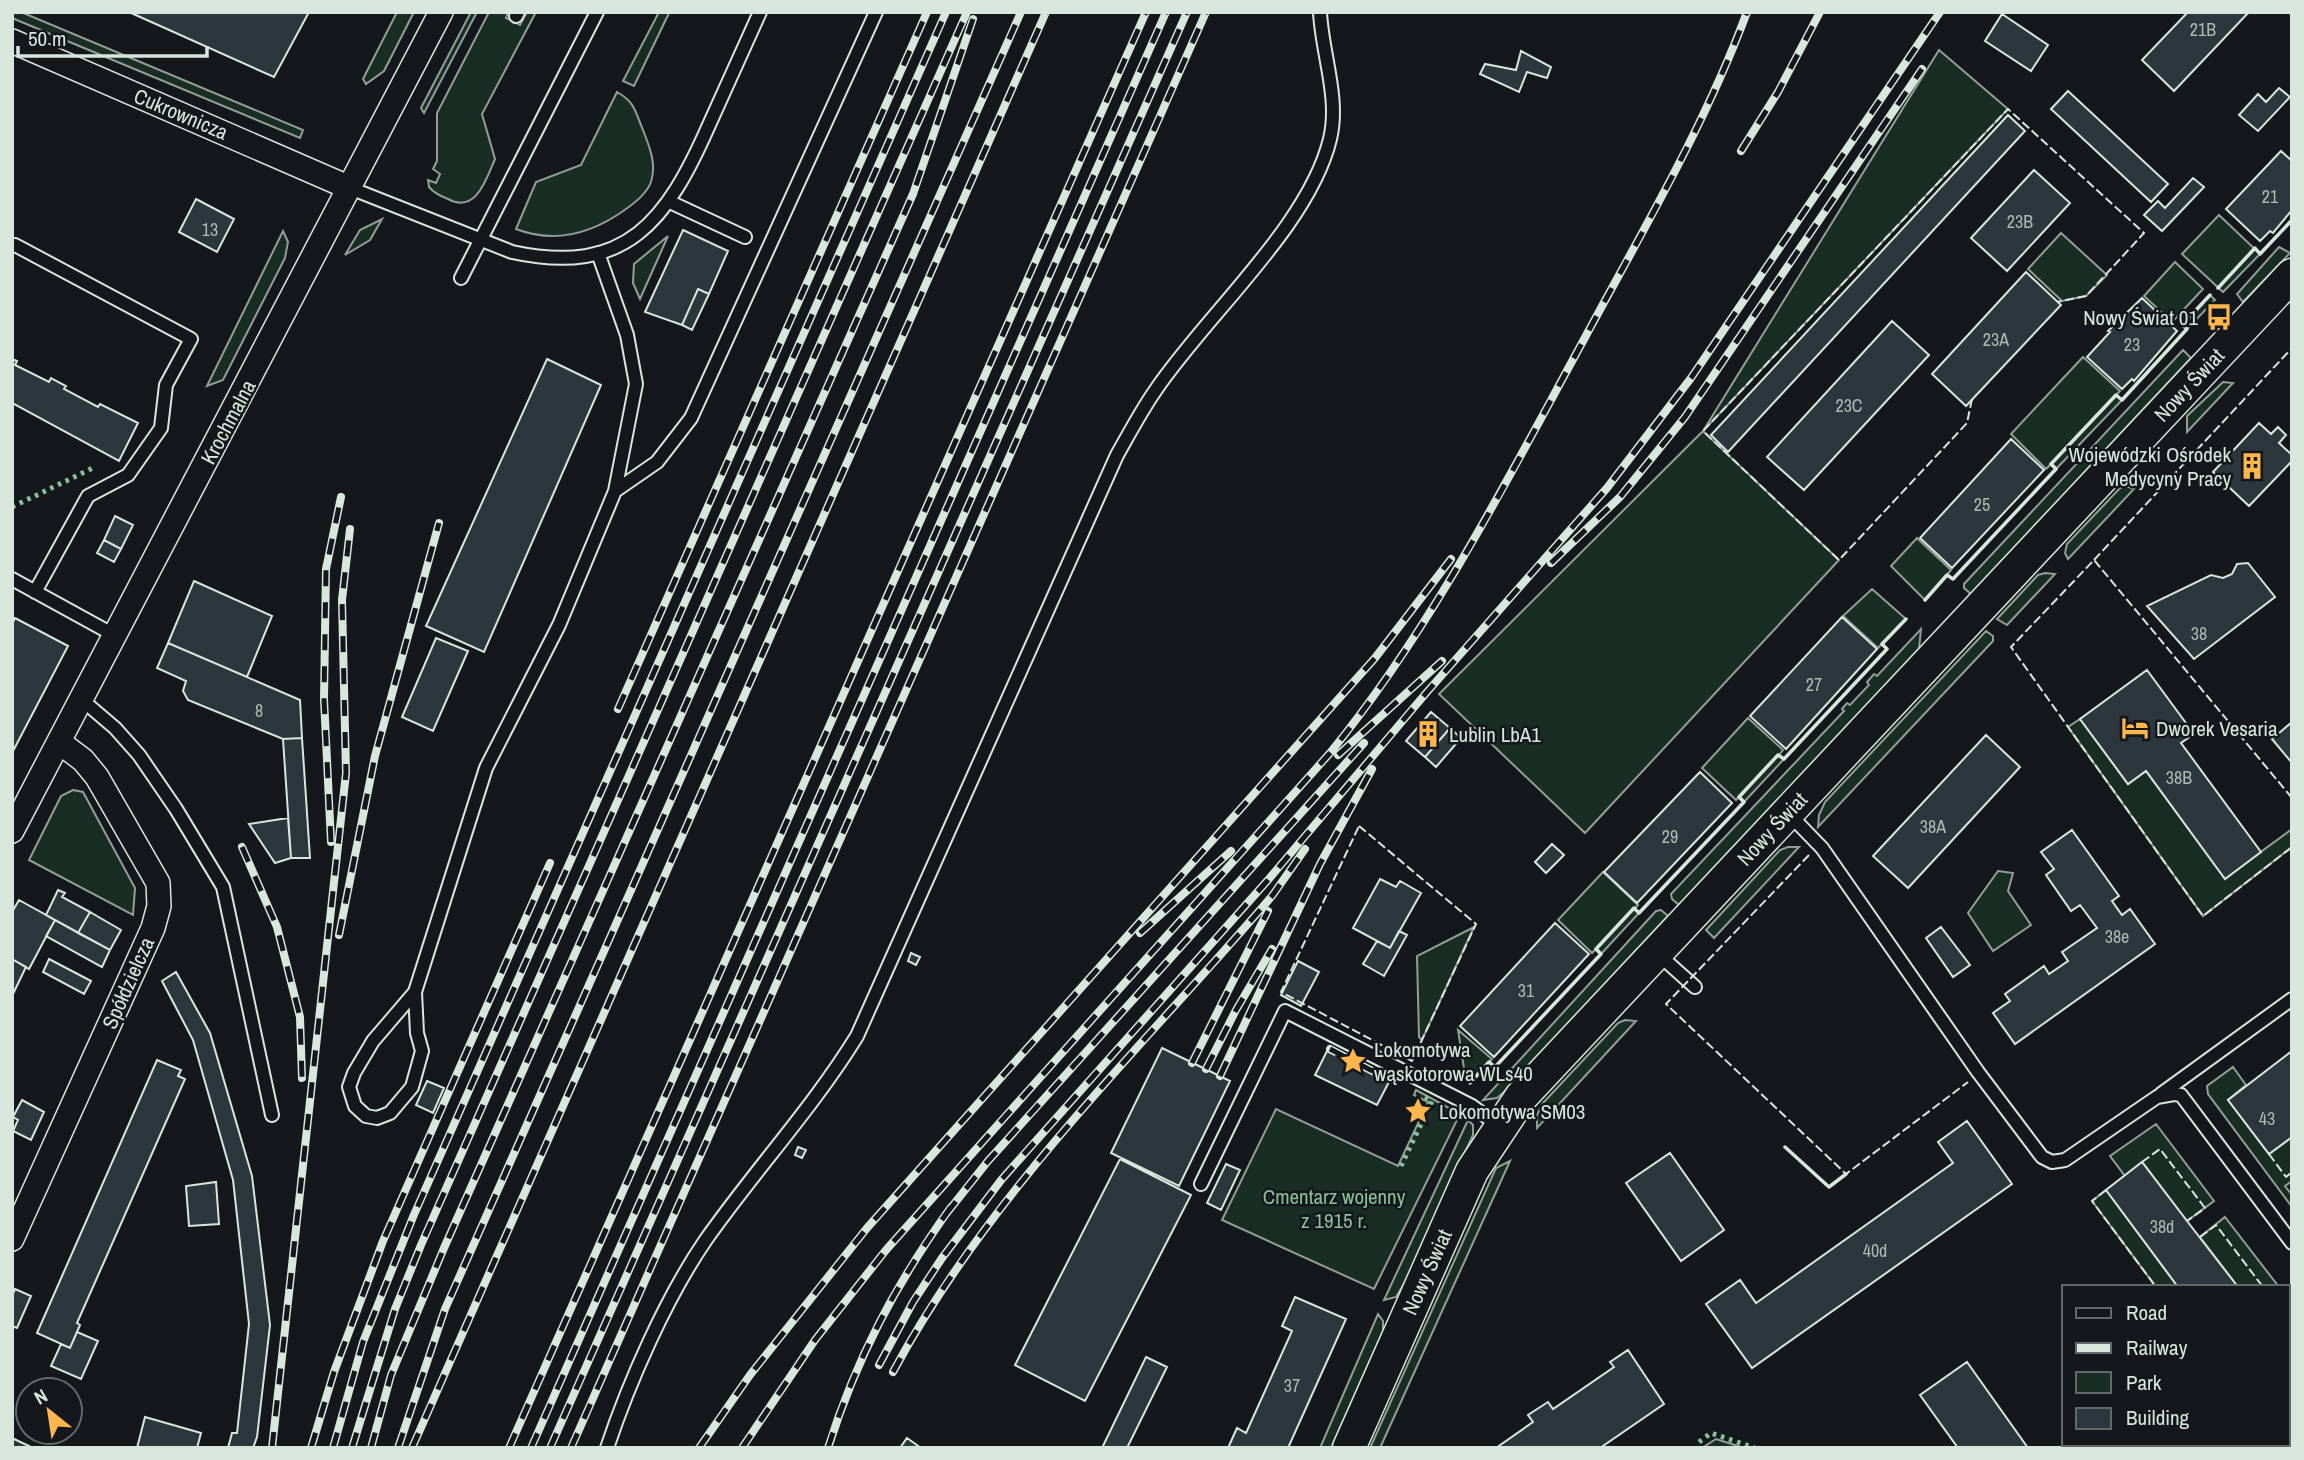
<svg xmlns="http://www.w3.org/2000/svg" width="2304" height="1460" font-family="'Archivo Narrow',sans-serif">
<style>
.green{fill:#1a2d24;stroke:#939e99;stroke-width:2}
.building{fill:#2c363c;stroke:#d8e6dc;stroke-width:2}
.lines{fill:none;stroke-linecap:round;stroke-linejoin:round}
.lane-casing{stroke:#d8e6dc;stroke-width:16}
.street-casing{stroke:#d8e6dc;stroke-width:26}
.secondary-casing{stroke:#d8e6dc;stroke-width:35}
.lane{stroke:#14181c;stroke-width:12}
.street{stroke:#14181c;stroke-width:23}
.secondary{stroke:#14181c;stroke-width:32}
.rail-casing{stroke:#d8e6dc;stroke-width:8}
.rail{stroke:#14181c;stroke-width:5;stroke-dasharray:16;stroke-linecap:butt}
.hedge{stroke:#8ac095;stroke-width:5;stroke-dasharray:3.5 5;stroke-linecap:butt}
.fence{stroke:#d8e6dc;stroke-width:2;stroke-dasharray:9 3.5;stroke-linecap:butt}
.wall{stroke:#d8e6dc;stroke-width:3.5}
.labels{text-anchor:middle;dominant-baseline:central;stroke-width:5;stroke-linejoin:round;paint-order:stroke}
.number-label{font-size:18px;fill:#adbab4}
.street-label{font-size:21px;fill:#d8e6dc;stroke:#14181c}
.poi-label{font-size:21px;fill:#d8e6dc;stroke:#14181c;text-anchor:start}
.park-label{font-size:21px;fill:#8ac095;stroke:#14181c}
</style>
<rect width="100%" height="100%" fill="#14181c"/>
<!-- green -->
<path class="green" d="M12,12h9l282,118 -3,8 -288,-120z
M397,12h17l-30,59 -18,13 -3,-5z
M471,12h6l-53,101 -3,-5z
M489,12h19l-2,6 14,7 7,-13h9l-54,102 13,45c-9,21 -19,55 -47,40 -8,-3 -14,-6 -19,-12l-1,-7 8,3 4,-9 -7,-5 4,-8v-48z
M659,12l10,1 -35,73 -11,-5z
M1939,50l69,59 -305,322 136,129 -254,273 -146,-139 264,-263z
M617,92c18,10 18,19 26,38 6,16 14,33 8,52 -4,11 -15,20 -25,27 -33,24 -71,35 -110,20l20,-47 45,-17z
M2219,215l41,39 -37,38 -41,-38z
M382,219l-12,21 -25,15 15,-25z
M283,231l5,11 -3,16 -62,122 -16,6z
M2061,233l46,42 -21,21 -24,5 -34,-32z
M668,236l-28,63 -7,-16 1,-19z
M2279,247l11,6 -47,49 -6,-8z
M2175,262l28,27 -31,33 -28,-26z
M2210,295l5,5 -28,29 -5,-4z
M2183,350l8,8 -220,236 -7,-6v-4z
M2083,357l37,34 -4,4 6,5 -66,69 -5,-5 -5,5 -35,-35z
M2223,382l10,1 -46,49v-16z
M2126,486l8,3 -66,70 -3,-6 2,-9 53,-56z
M1917,538l34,32 -26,30 -34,-34z
M2045,573l10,1 -48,51 -10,-6 41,-44z
M1872,589l34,30 -28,29 -35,-32z
M1921,629l-2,20 -240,256 -7,-6 -1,-5 173,-183 -2,-2 5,-6 3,2 19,-20 -2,-3 7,-8 3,2z
M1986,631l7,5v5l-175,186 1,-12 6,-13z
M1748,718l35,32 -4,5 5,4 -40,43 -5,-5 -3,3 -34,-32z
M2080,719l48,65 18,-13 79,107 67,-49v18l-89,69 -135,-189z
M73,790l10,2 52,96 -2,27 -104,-55 32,-64z
M1788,847h11l-85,91 -8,-8 74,-80z
M1998,871l15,2 -5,18 23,34 -38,26 -25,-38z
M1603,872l35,33 -3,3 4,5 -38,41 -5,-5 -4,4 -34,-33z
M1661,910l7,6 -163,175 -8,7 -14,2 173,-189z
M1474,927l-52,113 -3,-3 -2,-81z
M1625,1020l11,1 -99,107v-13l5,-11 76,-81z
M1458,1030l34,29 -22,24 -5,-8z
M2233,1067l13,18 -18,15 41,54 23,-17v44l-7,5 7,9v12l-84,-113 -1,-8z
M1416,1090l44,24 -86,175 -152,-69 54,-111 122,57 30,-64 -14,-7z
M1468,1120l5,5v10l-68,147 -9,15 -12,3z
M2156,1124l58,77 -27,20 -44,-58 -18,13 -15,-20z
M1510,1161l-130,287h-10l126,-280z
M2106,1190l72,97h-22l-64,-86z
M2225,1217l54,70h-41l-38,-50z
M1378,1314l5,7v10l-52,117h-11z
M1716,1439l28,9h-42z"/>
<!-- building -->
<path class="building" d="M129,12h180l-35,65z
M2188,12h61l-75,79 -32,-31z
M2002,14l46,31 -17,26 -46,-30z
M1521,51l30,16 -4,11 -20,-6 -8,20 -39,-18 5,-10 31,6z
M2279,88l11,9 -32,34 -19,-16 19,-21 8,8z
M2068,91l100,93 -17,18 -100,-93z
M2008,115l17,16 -297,321 -17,-17z
M2281,151l11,10v49l-19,23 -3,-2 -10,10 -34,-32z
M2034,170l36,33 -63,68 -36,-33z
M2193,178l11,9 -42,44 -18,-16 14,-14 7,7z
M196,199l38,20 -17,33 -38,-20z
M683,230l45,21 -19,43 -11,-5 -16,36 -37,-13z
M2026,272l35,33 -95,101 -34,-32z
M698,289l11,5 -17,36 -10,-5z
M2142,298l35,33 -43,50 -2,-2 -10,10 -35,-32 23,-25 -2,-1z
M1892,321l37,34 -125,135 -37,-33z
M12,359l5,2 -2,4 34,17 2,-4 15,8 -2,3 34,18 2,-3 38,19 -19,38 -107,-58z
M547,359l54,26 -117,267 -58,-26z
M2259,423l12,11 7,-7 8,8 -7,8 13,12v6l-43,45 -36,-34z
M2011,439l33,31 -92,98 -32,-30z
M115,516l18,9 -12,24 -17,-9z
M104,540l17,9 -7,13 -17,-9z
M2248,563l27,34 -81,62 -47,-53 64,-31 12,3 9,-4 5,-10z
M194,581l78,35 -25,61 -79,-34z
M1842,617l35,32 -91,100 -36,-33z
M15,618l53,28 -56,107v-129z
M436,638l32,13 -35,80 -31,-14z
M168,643l132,57 2,38 -19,1 -95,-39 -5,-9 3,-10 -29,-13z
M2147,670l47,64 -13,9 80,109 -36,27 -79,-108 -18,13 -48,-65z
M1431,712l19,16 -25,29 -19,-16z
M2292,722v41l-20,-24z
M1450,728l11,10 -25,29 -11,-10z
M1986,735l34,32 -112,121 -35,-32z
M302,738l8,120h-19l-8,-119z
M1700,772l32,31 -95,100 -33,-31z
M288,818l3,40 -16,5 -26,-39z
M2072,830l47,66 -7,5 10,14 8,-6 25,35 -140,100 -22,-31 17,-12 -5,-7 39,-28 5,8 19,-13 -6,-9 35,-24 -17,-23 -9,6 -25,-36 8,-6 -13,-17z
M1552,844l12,11 -18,18 -11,-11z
M1380,879l16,8 4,-6 21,12 -31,55 -37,-20z
M58,890l7,3 -3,4 28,15 -12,21 -32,-18z
M19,900l36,20 -26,49 -17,-10v-47z
M90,912l31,18 -11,20 -32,-17z
M55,920l55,30 -8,17 -56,-31z
M1555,923l34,31 -95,103 -34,-31z
M1941,927l29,38 -17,12 -27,-39z
M1399,931l8,4 -23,41 -21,-12 14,-23 13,7z
M911,953l9,4 -4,8 -8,-4z
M12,959l14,8 -14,29z
M49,959l42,22 -7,13 -41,-22z
M1298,961l21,11 -18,34 -20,-11z
M176,972l34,61 42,143 18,149 -13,112 -4,11h-25l4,-15h5l12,-109 -16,-144 -40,-140 -31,-59z
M1162,1048l68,33 -51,105 -68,-33z
M1327,1051l62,31 -12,23 -62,-30z
M2292,1051v86l-23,17 -41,-54z
M157,1060l24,10 -3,6 7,3 -108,244 3,2 -10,23 -33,-15z
M427,1081l17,7 -11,25 -17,-8z
M22,1100l22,12 -13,28 -18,-9 5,-11 -5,-3z
M1967,1121l45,63 -260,184 -46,-64 34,-24 16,23 10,-7 187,-133 -15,-21z
M798,1147l8,3 -4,8 -7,-3z
M1670,1153l54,77 -43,31 -55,-78z
M1120,1159l71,36 -106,206 -70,-36z
M2142,1162l45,59 51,66h-60l-72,-97z
M1226,1164l14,6 -19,40 -14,-7z
M216,1182l3,42 -30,2 -3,-40z
M15,1289l16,7 -14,32 -5,-2v-30z
M1295,1297l51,22 -58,129h-60l9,-20 9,5 46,-102 -10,-5z
M77,1332l21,9 -17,38 -30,-13 10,-22 9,4z
M1628,1350l36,54 -64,44h-104l37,-26 -5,-7 20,-13 5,7 61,-42 -4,-5z
M2288,1352l4,5v84l-4,-5z
M1146,1357l21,10 -40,81h-25z
M1967,1362l61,86h-70l-38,-53z
M145,1417l56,16 -4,15h-60z
M12,1438l21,10h-21z
M907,1438l14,10h-21z"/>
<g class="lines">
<defs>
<path id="lane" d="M516,16l2,-4
M350,188l162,64c115,25 155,-32 197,-127 17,-37 34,-75 51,-113
M670,202l75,35
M12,246l3,-1 176,94 -25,46 -5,43 -33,47 -40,21 -53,96
M461,278l136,-266
M615,491l42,-29 34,-44 185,-406
M12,579l102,56
M81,699l34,29 24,27 37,54 47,78 49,228
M1788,813l34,35 156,224 64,85 10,5 13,-2 92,-63 17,-3 7,1 111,148
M1657,953l38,34
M415,992l2,41 5,18 -10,36 -22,26 -13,5 -11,-2 -11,-10 -6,-19 5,-14 19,-32 42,-49 71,-224 73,-143 56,-134 21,-107 -9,-49 -29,-82
M2161,1094l131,-95
M1201,1184l84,-173 187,95 27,20
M607,1448c22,-66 59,-150 98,-207 49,-70 107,-132 152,-205l260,-581c12,-21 24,-44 38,-64 51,-76 154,-165 175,-252 10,-41 -8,-85 -10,-127"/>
<path id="street" d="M12,41l338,147
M12,831l429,-819
M12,1239l141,-311 6,-22 -1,-23 -61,-106 -14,-17 -24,-18"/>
<path id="secondary" d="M1349,1448l123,-277 49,-74 771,-822"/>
</defs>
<!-- lane casing -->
<use href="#lane" class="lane-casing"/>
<!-- street casing -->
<use href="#street" class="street-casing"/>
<!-- secondary casing -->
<use href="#secondary" class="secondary-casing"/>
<!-- lane -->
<use href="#lane" class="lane"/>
<!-- street -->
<use href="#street" class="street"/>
<!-- secondary -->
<use href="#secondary" class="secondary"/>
<defs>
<path id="rail" d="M1741,151l37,-59 42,-80
M1551,563l69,-66 65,-80 237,-348
M618,709l309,-697
M1338,755l104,-94
M331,842l-7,-143 2,-130 15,-72
M242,847l35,80 23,90 2,61
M1140,933l91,-82
M339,935l36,-179 64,-233
M1330,1049l50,26
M1192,1063l76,-152
M1206,1069l30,-59 36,-61
M1220,1076l100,-212 52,-95
M946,1214l42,-53 376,-418
M879,1365l34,-63 29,-44 60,-79 266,-299 159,-188 180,-204 84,-110 249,-366
M893,1372c96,-179 248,-323 379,-476l33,-47
M272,1448l74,-675 -4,-173 8,-71
M311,1448l23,-76 49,-131 167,-378
M333,1448l30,-106 50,-125 533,-1205
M352,1448l43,-139 26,-64 546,-1233
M371,1448l20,-73 53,-127 469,-1054 60,-175
M398,1448l47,-139 576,-1297
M412,1448l634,-1436
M509,1448l637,-1436
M531,1448l635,-1436
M550,1448l637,-1436
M571,1448l635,-1436
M699,1448l51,-73 117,-147 508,-570 76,-99
M742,1448l73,-108 71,-90 444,-497c101,-124 175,-269 252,-410 58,-108 122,-215 165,-331
M828,1448c29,-91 67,-163 123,-241"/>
</defs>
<!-- rail casing -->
<use href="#rail" class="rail-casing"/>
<!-- rail -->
<use href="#rail" class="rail"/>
<!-- hedge -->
<path class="hedge" d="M12,507l83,-40
M1401,1166l31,-65 -11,-6
M1699,1442l12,-9 44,15"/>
<!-- fence -->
<path class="fence" d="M1972,399l-5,24 -128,137 -136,-129 305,-322 136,124 -58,63 -29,6
M2094,560l198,-212
M2292,798l-198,-238 -83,87 192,269 89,-69
M1359,826l117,98 -64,137 -131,-69z
M1809,855l-143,149 180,170 122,-92
M2269,1154l17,23 6,-5
M2142,1162l18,-13 45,59 -18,13
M2106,1190l-14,11 64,86
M2200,1237l16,-12 47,62
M2288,1320l4,4
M2272,1444l3,4"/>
<!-- wall -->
<path class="wall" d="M2218,288l37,-40 5,6 32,-34
M1925,600l22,-25 6,4 103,-110 -5,-5 65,-69 6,5 65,-71 -5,-4 28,-30
M1470,1083l19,-21 6,5 106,-113 -5,-5 38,-41 5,5 105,-111 -5,-5 39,-42 6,4 103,-110 -5,-5 24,-25
M1785,1147l44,40 17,-13"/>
</g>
<!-- icons -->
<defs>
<symbol id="bus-bare" viewBox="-9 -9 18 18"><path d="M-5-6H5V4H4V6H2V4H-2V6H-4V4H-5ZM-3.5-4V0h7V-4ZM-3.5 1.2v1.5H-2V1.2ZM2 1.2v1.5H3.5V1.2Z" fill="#ffb74d" stroke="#14181c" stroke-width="2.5" paint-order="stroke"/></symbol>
<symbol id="building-bare" viewBox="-9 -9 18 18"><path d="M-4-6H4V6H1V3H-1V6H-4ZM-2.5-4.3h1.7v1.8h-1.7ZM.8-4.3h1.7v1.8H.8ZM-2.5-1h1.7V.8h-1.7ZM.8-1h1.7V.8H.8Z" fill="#ffb74d" stroke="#14181c" stroke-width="2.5" paint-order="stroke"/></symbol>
<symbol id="hotel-bare" viewBox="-9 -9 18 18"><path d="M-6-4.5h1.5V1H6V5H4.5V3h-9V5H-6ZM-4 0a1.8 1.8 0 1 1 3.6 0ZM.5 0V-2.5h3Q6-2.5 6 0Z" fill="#ffb74d" stroke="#14181c" stroke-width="2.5" paint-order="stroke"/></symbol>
<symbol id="sight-bare" viewBox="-9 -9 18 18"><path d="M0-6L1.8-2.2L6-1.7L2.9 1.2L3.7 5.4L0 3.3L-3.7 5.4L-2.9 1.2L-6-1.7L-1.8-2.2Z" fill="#ffb74d" stroke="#14181c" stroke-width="2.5" paint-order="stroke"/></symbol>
</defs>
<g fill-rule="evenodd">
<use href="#bus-bare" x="2200" y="298" width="38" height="38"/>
<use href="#building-bare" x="2233" y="447" width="38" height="38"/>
<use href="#hotel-bare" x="2116" y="709" width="38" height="38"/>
<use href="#building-bare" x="1409" y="715" width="38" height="38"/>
<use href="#sight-bare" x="1334" y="1042" width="38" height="38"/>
<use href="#sight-bare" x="1399" y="1092" width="38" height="38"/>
</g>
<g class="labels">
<!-- number labels -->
<g class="number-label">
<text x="2203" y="29">21B</text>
<text x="2270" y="196">21</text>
<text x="2020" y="221">23B</text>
<text x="210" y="229">13</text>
<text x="1996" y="339">23A</text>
<text x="2132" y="344">23</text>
<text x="1849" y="405">23C</text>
<text x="1982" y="504">25</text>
<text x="2199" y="633">38</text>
<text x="1814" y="684">27</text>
<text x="259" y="710">8</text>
<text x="2179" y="777">38B</text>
<text x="1933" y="826">38A</text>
<text x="1670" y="836">29</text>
<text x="2117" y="936">38e</text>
<text x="1526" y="990">31</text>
<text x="2267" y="1118">43</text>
<text x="2162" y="1226">38d</text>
<text x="1875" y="1250">40d</text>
<text x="1292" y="1385">37</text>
</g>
<!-- street labels -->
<g class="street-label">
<text transform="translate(181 114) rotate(23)">Cukrownicza</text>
<text transform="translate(2189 385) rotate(-47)">Nowy Świat</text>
<text transform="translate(228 422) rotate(-62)">Krochmalna</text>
<text transform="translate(1772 829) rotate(-47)">Nowy Świat</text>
<text transform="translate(128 983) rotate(-66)">Spółdzielcza</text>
<text transform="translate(1427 1272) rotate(-66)">Nowy Świat</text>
</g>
<!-- poi labels -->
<g class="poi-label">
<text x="2198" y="317" text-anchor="end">Nowy Świat 01</text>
<text x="2231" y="454" text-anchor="end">Wojewódzki Ośrodek<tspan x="2231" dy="24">Medycyny Pracy</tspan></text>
<text x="2156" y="728">Dworek Vesaria</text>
<text x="1449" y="734">Lublin LbA1</text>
<text x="1374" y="1049">Lokomotywa<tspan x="1374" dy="24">wąskotorowa WLs40</tspan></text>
<text x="1439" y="1111">Lokomotywa SM03</text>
</g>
<!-- park labels -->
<g class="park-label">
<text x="1334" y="1196">Cmentarz wojenny<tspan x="1334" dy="24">z 1915 r.</tspan></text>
</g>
</g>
<!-- border -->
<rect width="2304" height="1460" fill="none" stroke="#d8e6dc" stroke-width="28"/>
<!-- legend -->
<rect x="2062" y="1285" width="228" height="161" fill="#14181c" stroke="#626a69" stroke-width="2"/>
<rect x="2076" y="1308" width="35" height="10" fill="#14181c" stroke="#626a69" stroke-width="2"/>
<text x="2126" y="1320" font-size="21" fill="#d8e6dc">Road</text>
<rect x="2076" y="1343" width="35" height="10" fill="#d8e6dc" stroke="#626a69" stroke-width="2"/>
<text x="2126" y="1355" font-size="21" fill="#d8e6dc">Railway</text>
<rect x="2076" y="1372" width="35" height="21" fill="#1a2d24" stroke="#626a69" stroke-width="2"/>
<text x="2126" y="1390" font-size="21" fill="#d8e6dc">Park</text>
<rect x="2076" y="1408" width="35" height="21" fill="#2c363c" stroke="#626a69" stroke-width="2"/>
<text x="2126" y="1425" font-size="21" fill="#d8e6dc">Building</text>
<!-- north arrow -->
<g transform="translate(49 1411) rotate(330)"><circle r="33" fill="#14181c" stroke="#626a69" stroke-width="2"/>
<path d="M0-5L12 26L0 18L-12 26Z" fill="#ffb74d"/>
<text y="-10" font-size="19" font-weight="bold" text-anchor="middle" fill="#d8e6dc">N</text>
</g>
<!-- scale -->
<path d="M18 46v10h189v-10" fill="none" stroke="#d8e6dc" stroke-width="3.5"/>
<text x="28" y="46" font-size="21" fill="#d8e6dc" stroke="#14181c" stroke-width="5" paint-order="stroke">50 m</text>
</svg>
